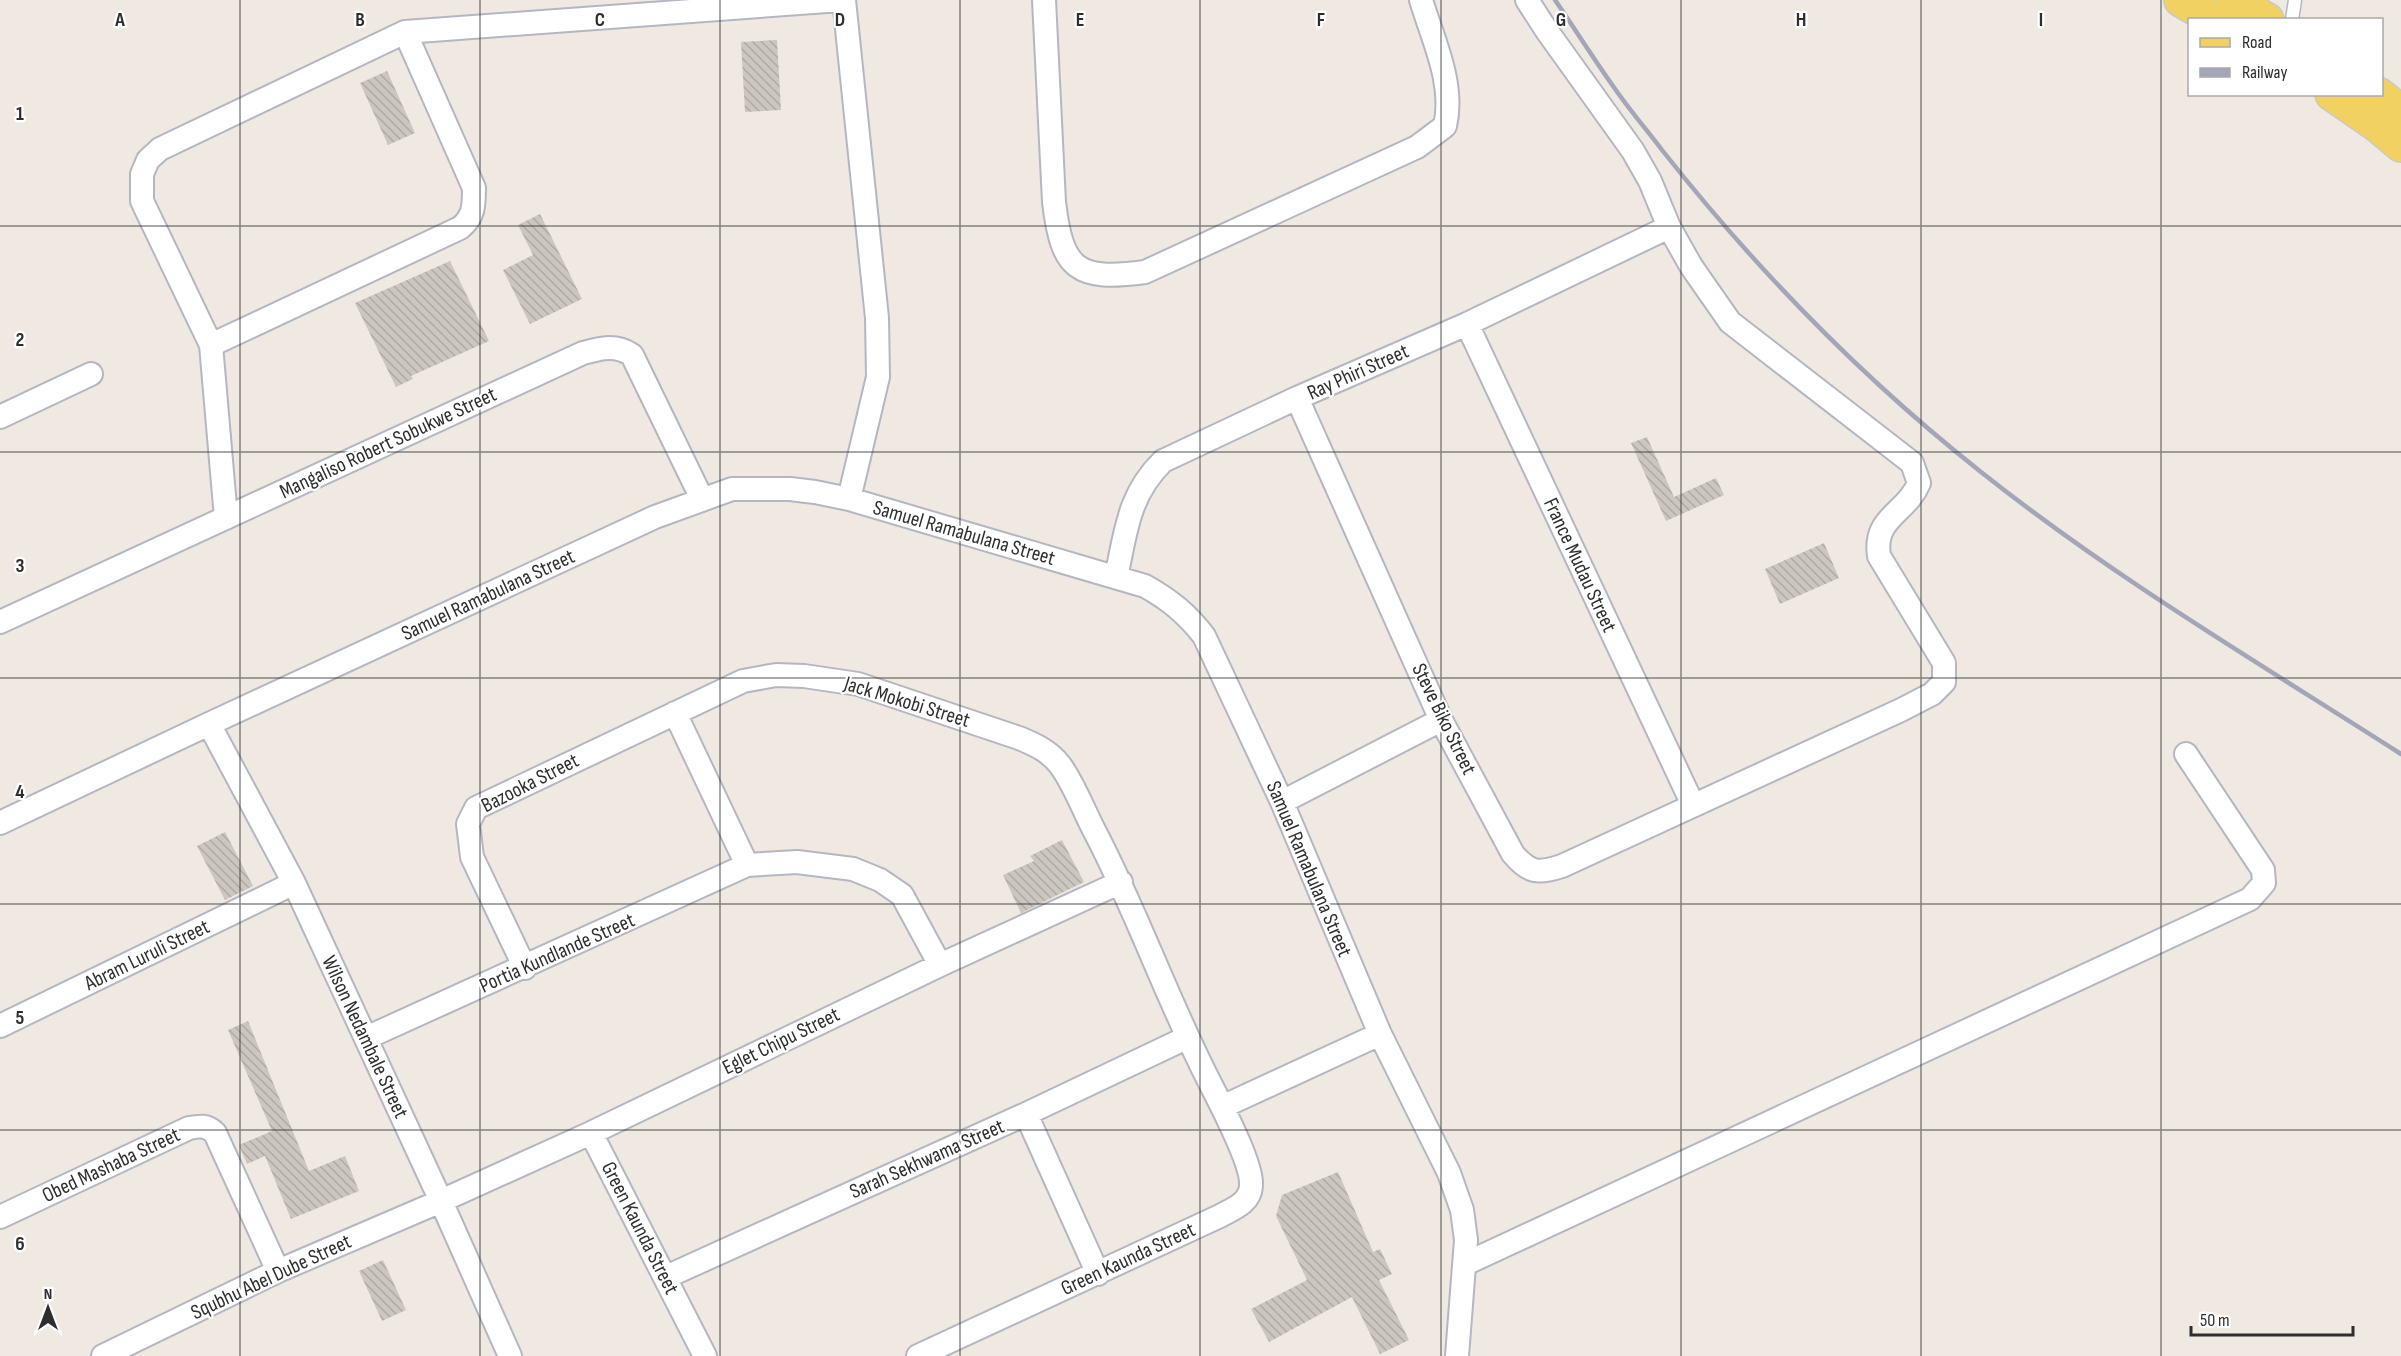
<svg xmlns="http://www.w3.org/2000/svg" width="2401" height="1356" font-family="'Sofia Sans Condensed',sans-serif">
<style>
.building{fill:url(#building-back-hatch)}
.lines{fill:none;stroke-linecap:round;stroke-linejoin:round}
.service-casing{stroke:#b4b7c1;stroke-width:15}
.minor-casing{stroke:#b4b7c1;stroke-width:26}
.primary-casing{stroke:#c9c9c9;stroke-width:36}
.service{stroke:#fff;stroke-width:12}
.minor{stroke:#fff;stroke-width:22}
.primary{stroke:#f2d163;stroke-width:33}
.rail{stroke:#a3a6b8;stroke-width:4.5}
.grid{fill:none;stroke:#2e2e2e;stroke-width:1.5;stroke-opacity:0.55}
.labels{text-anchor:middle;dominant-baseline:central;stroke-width:4.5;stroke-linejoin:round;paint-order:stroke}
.street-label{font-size:21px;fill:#2e2e2e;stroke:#fff}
.grid-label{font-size:20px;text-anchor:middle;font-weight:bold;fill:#2e2e2e;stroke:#fff;stroke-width:4.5;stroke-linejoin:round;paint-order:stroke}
</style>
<defs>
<pattern id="building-back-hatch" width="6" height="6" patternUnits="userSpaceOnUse" patternTransform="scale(1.5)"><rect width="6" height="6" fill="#cbc7bf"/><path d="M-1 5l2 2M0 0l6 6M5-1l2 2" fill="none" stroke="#afaba4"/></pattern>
</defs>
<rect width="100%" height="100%" fill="#efe9e1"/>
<!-- building -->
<path class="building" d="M777,40l4,70 -36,2 -4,-70z
M387,71l28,62 -27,12 -28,-62z
M540,214l42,85 -52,25 -27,-54 30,-15 -15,-30z
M450,261l39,80 -78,35 2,3 -17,8 -41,-84z
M1647,437l27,60 42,-19 8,17 -58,26 -35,-78z
M1824,543l15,35 -59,26 -15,-35z
M225,832l28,54 -28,14 -28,-54z
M1062,840l22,42 -63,31 -18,-38 31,-14 -4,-5z
M248,1021l61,150 36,-15 14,35 -68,28 -26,-63 -18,8 -8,-19 33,-14 -44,-101z
M1338,1172l35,80 7,-3 12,25 -13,6 30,60 -29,14 -28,-57 -83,45 -18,-33 56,-29 -31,-64 6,-21z
M383,1260l23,50 -24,11 -23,-50z"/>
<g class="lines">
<defs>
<path id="service" d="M2292,20l3,-20"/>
<path id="minor" d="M844,0l33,318 1,59 -29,122
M1044,0l10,202c8,68 23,79 91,70l272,-125 28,-21c10,-42 -12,-86 -24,-126
M1467,324l226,481
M211,345l249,-117c14,-11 14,-23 14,-40l-69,-156
M1297,398l144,322 72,134c16,19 25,20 49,12l339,-156 31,-16 12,-12v-19l-65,-107c-6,-39 27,-42 40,-73l-7,-20 -182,-141 -39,-56 -22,-39 -19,-46 -17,-30 -86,-120 -20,-31
M0,417l91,-43
M226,518l-15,-173 -69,-144v-27l6,-14 12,-11 245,-117 436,-32
M1116,577c10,-45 12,-82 47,-116l134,-63 170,-74 202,-97
M0,622l583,-269c18,-5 33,-9 49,2l70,144
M675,713l72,152
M209,724l85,159 147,318 69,155
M1282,802l159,-82
M0,823l209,-99 446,-207 77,-28h58l25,3 34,7 296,87c25,14 42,28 59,50l78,166 98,232 69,139 13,37 4,30 -9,116
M525,968l-53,-111 -4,-33 8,-16 267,-127 33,-6 28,1 54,8 161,54c17,7 30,13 41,27 14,19 23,44 34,65 43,82 73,169 115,251 11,22 44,83 42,105 -1,17 -18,23 -31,30l-302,140
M0,1026l294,-143
M366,1038l381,-173 50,-3 56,7 27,11 22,15 38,70
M1222,1107l158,-73
M1026,1114l72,160
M591,1133l114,223
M0,1217l189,-89c11,-2 18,-3 26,5l63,138
M1465,1264l785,-365 14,-16 -1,-13 -77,-116
M666,1277l360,-163 160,-76
M103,1356l175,-85 163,-70 150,-68 349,-168 181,-83"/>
<path id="primary" d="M2181,0l35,20
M2234,0l33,20
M2332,94l45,31 24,20
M2378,94l23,18"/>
</defs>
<!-- service casing -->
<use href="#service" class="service-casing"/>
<!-- minor casing -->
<use href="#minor" class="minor-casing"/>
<!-- primary casing -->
<use href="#primary" class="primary-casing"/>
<!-- service -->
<use href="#service" class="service"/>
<!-- minor -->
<use href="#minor" class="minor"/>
<!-- primary -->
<use href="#primary" class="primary"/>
<!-- rail -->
<path class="rail" d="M1555,0c20,29 38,58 58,86 15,22 33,43 49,64 94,119 200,228 319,322 132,105 278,191 420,282"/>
</g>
<!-- grid -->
<path class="grid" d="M240,0v1356M480,0v1356M720,0v1356M960,0v1356M1200,0v1356M1441,0v1356M1681,0v1356M1921,0v1356M2161,0v1356M0,226h2401M0,452h2401M0,678h2401M0,904h2401M0,1130h2401"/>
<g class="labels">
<!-- street labels -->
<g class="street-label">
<text transform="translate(1358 372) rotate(-24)">Ray Phiri Street</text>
<text transform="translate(388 443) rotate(-25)">Mangaliso Robert Sobukwe Street</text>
<text transform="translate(964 533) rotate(16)">Samuel Ramabulana Street</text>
<text transform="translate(1580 565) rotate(65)">France Mudau Street</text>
<text transform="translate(488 595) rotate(-25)">Samuel Ramabulana Street</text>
<text transform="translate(907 702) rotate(17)">Jack Mokobi Street</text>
<text transform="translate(1444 719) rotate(64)">Steve Biko Street</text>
<text transform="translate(530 783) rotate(-27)">Bazooka Street</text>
<text transform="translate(1309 869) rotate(67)">Samuel Ramabulana Street</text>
<text transform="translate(557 953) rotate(-24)">Portia Kundlande Street</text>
<text transform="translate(147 955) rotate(-26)">Abram Luruli Street</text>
<text transform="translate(365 1037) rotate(65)">Wilson Nedambale Street</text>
<text transform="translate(781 1041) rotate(-26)">Eglet Chipu Street</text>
<text transform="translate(927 1159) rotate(-24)">Sarah Sekhwama Street</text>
<text transform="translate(111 1165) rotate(-25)">Obed Mashaba Street</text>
<text transform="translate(640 1228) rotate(63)">Green Kaunda Street</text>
<text transform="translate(1128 1259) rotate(-25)">Green Kaunda Street</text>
<text transform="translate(271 1277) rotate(-25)">Squbhu Abel Dube Street</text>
</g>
</g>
<g class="grid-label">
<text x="120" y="26">A</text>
<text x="360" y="26">B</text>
<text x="600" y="26">C</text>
<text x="840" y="26">D</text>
<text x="1080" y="26">E</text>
<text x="1321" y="26">F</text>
<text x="1561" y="26">G</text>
<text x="1801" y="26">H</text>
<text x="2041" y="26">I</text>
<text x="20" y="120">1</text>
<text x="20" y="346">2</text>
<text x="20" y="572">3</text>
<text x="20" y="798">4</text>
<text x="20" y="1024">5</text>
<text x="20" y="1250">6</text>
</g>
<!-- legend -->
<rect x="2188" y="18" width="195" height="78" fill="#ffffff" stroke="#ababab" stroke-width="1.5"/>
<rect x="2200" y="38" width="30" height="9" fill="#f2d163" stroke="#ababab" stroke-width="1.5"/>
<text x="2242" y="48" font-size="18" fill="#2e2e2e">Road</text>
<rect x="2200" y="68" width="30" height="9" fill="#a3a6b8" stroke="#ababab" stroke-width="1.5"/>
<text x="2242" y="78" font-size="18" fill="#2e2e2e">Railway</text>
<!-- north arrow -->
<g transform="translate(48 1308)" stroke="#ffffff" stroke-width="4.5" paint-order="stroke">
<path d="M0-4.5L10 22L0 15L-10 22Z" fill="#2e2e2e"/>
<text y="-9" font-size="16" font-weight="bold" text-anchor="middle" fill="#2e2e2e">N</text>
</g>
<!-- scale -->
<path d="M2191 1326v9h162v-9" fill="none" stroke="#2e2e2e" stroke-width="3"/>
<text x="2200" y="1326" font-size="18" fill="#2e2e2e" stroke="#ffffff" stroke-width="4.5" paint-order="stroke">50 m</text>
</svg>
